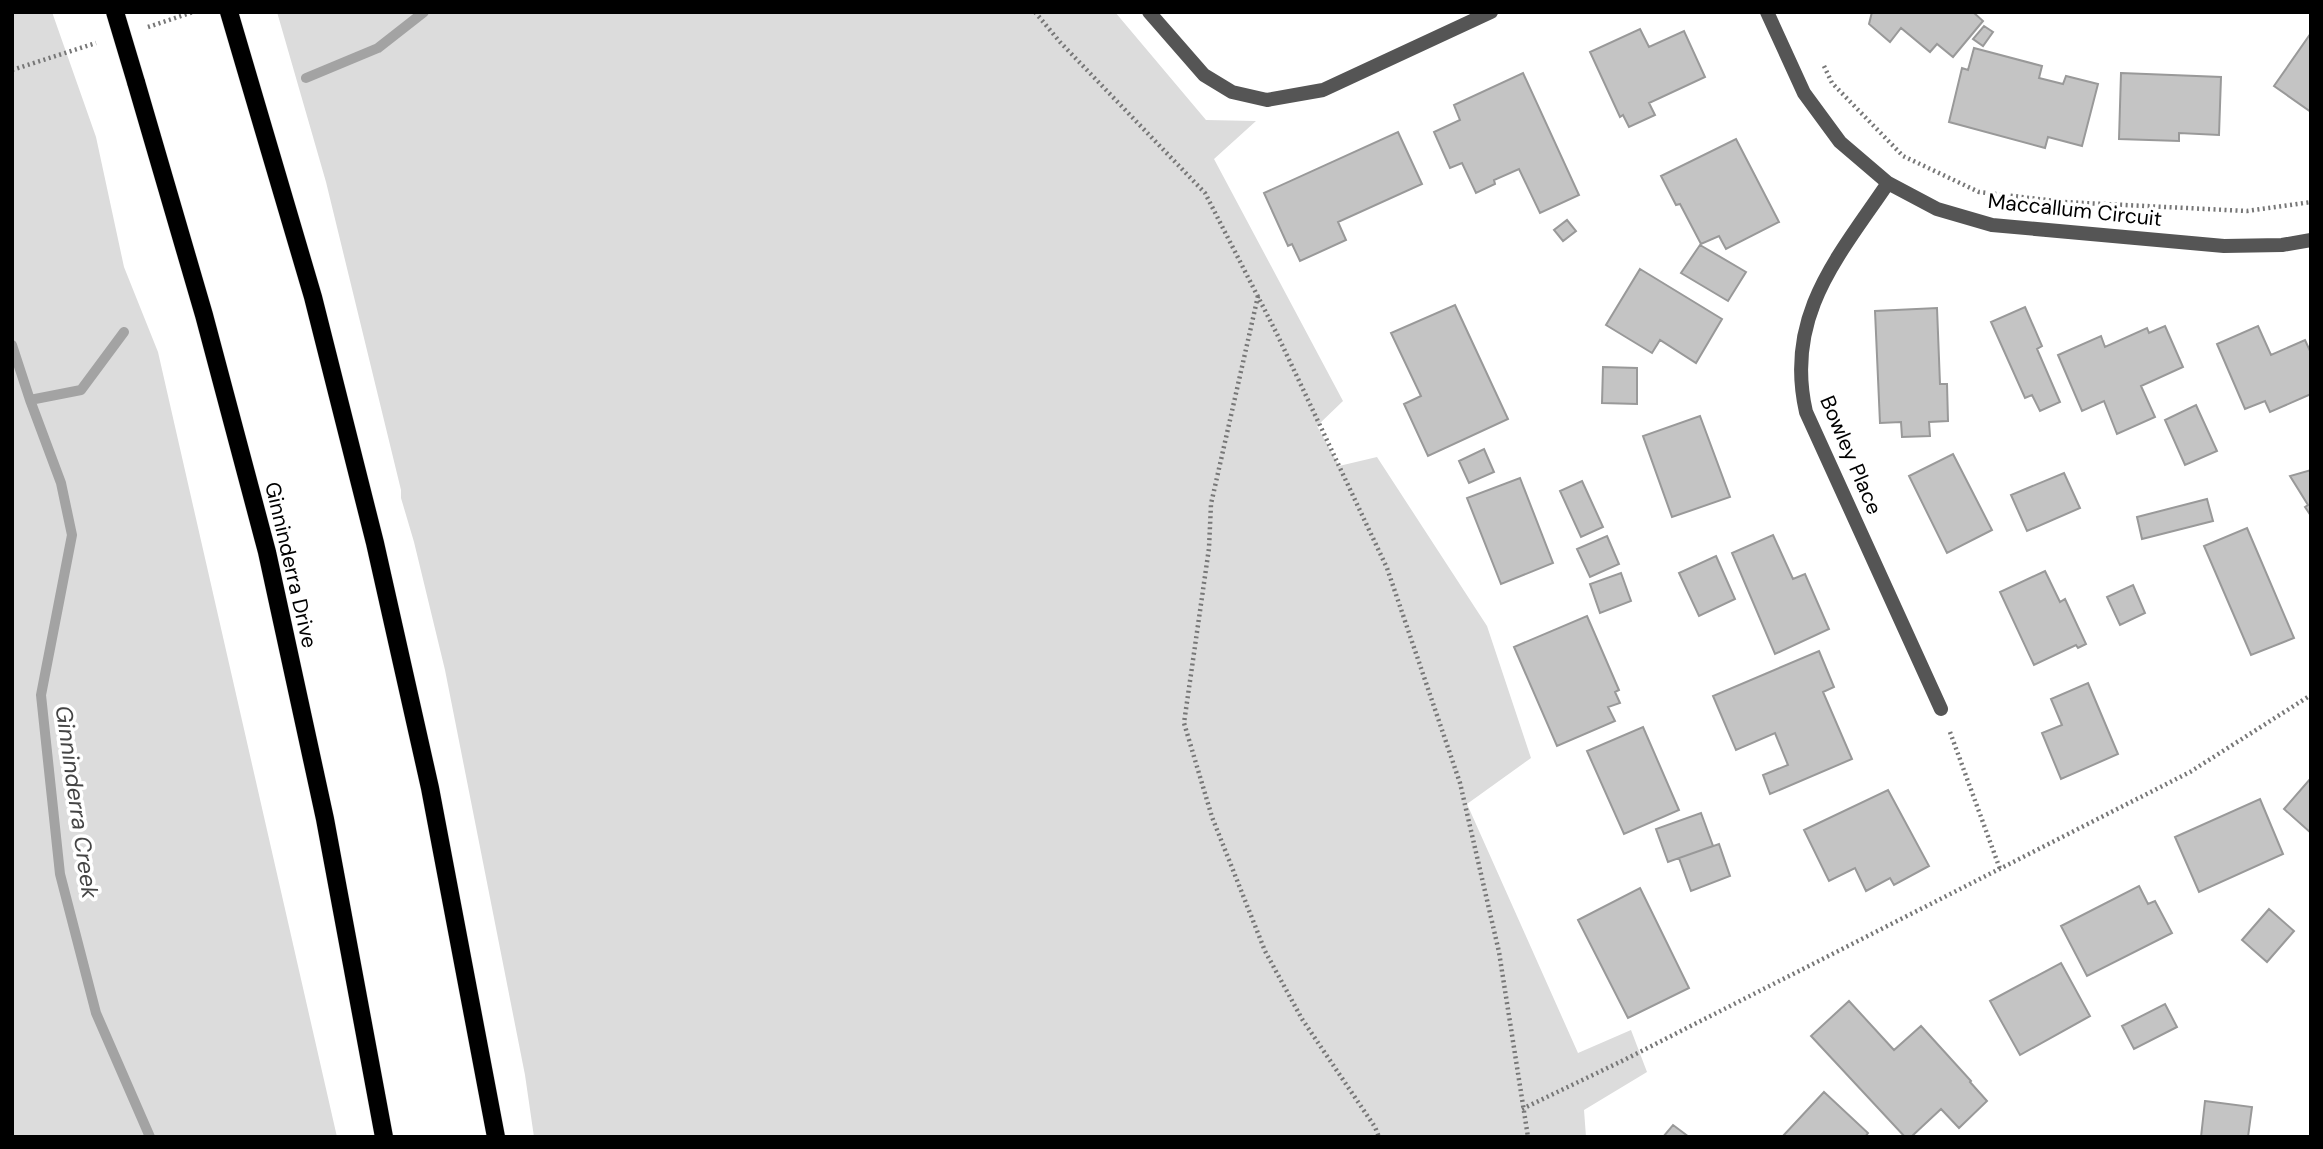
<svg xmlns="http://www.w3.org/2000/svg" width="2323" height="1149" font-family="'DM Sans',sans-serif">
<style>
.green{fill:#dcdcdc}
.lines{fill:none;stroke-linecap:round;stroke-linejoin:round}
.stream{stroke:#a3a3a3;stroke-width:10}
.building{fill:#c4c4c4;stroke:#999;stroke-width:2}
.primary-casing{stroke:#dbdbdb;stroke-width:19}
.path{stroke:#777;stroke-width:4.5;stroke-dasharray:2 3.5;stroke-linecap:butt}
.street{stroke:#555;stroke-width:14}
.primary{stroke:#000;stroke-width:18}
.primary-bridge-casing{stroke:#dbdbdb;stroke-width:19;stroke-linecap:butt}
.primary-bridge{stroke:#000;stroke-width:18}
.labels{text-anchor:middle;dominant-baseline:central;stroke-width:7;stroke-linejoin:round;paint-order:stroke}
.street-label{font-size:21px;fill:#000;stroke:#fff}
.water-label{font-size:23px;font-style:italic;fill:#444;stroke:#fff}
</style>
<rect width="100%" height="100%" fill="#fff"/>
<!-- green -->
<path class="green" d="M12,12h40l44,125 28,130 34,85 179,785h-325z
M277,12h838l91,108 50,1 -42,38 129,242 -26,25 22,40 38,-9 110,169 44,132 -64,46 111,249 53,-23 16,42 -63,38 2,27h-1052l-9,-62 -80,-405 -31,-128 -13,-44v-8l-75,-308z"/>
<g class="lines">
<!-- stream -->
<path class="stream" d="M306,78l72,-30 46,-36
M12,345l18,55 31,83 11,52 -31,160 19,179 36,139 54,124
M30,400l51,-10 43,-58"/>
</g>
<!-- building -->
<path class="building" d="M1872,12h101l10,9 -30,36 -16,-13 -7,8 -29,-24 -11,14 -21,-18z
M1984,26l9,6 -10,14 -10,-7z
M1640,29l9,18 35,-16 21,46 -56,26 6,12 -26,12 -6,-12 -3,2 -30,-65z
M2311,33v79l-37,-26z
M1974,48l68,18 -3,12 24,6 3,-8 32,8 -16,62 -34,-9 -3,11 -96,-26 13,-54 6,2z
M1523,73l56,122 -39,18 -21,-44 -25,11 1,4 -19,9 -14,-30 -12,5 -16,-36 26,-12 -6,-15z
M2121,73l100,4 -2,58 -40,-2v8l-60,-2z
M1398,132l24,52 -84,38 8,18 -46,21 -8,-17 -4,2 -24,-53z
M1736,139l43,83 -53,27 -7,-13 -18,8 -21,-40 -4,1 -15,-29z
M1567,220l9,11 -13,10 -9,-11z
M1700,245l46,27 -18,29 -47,-28z
M1640,269l82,50 -26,44 -36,-23 -8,13 -46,-28z
M1455,305l53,114 -80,37 -24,-52 17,-8 -30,-63z
M2025,307l17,39 -5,3 23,53 -20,9 -8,-16 -7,3 -34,-76z
M1937,308l3,76h7l1,37 -19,1 1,14 -28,1 -1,-15 -21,1 -5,-112z
M2165,326l18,41 -42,19 14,31 -38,17 -13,-33 -22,10 -24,-56 43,-19 4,11 42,-19 2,5z
M2258,326l13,29 34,-15 6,13v41l-41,18 -5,-11 -20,8 -28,-65z
M1603,367l34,1v36l-35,-1z
M2196,405l21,46 -32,14 -20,-45z
M1700,416l30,81 -58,20 -29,-81z
M1484,449l10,23 -25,11 -10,-22z
M1953,454l39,76 -45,23 -38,-77z
M2311,470v46l-6,-9 3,-2 -18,-29z
M2064,473l16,35 -53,23 -16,-36z
M1520,478l33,85 -52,21 -34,-86z
M1582,481l21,46 -22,10 -21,-46z
M2207,499l6,22 -71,18 -5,-22z
M2247,528l47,110 -43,17 -47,-109z
M1773,535l20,44 12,-5 24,55 -54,25 -43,-101z
M1607,536l12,28 -29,13 -13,-28z
M1716,556l19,43 -36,17 -20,-43z
M2045,571l15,31 5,-3 21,45 -8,4 -2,-3 -42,20 -34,-73z
M1621,573l10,28 -31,12 -10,-29z
M2133,585l12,28 -25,12 -13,-28z
M1587,616l32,74 -4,2 5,11 -12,4 7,14 -58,25 -43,-99z
M1819,651l15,36 -11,5 29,67 -82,35 -7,-19 25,-10 -13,-32 -39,17 -23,-54z
M2088,683l30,71 -57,25 -19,-46 20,-8 -11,-26z
M1643,727l36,83 -55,24 -37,-83z
M2311,778v55l-27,-24z
M1888,790l41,76 -35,19 -4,-7 -24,13 -11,-23 -26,13 -25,-51z
M2260,799l23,55 -84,38 -24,-55z
M1701,813l12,33 -45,16 -12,-33z
M1719,844l11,32 -39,15 -12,-33z
M2139,886l9,18 7,-3 17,32 -85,43 -26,-50z
M1640,888l49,100 -61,30 -50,-98z
M2269,909l25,22 -27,31 -25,-22z
M2061,963l29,53 -70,39 -30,-54z
M1849,1001l45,49 27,-24 50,55 -1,1 17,19 -28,27 -18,-19 -30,28h-6l-94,-101z
M2165,1004l12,23 -43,22 -12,-23z
M1824,1092l44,41 -3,4h-83z
M2205,1101l47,6 -4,30h-47z
M1673,1125l16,12h-26z"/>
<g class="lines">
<defs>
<path id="primary" d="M229,12l84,285 62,246 55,245 66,349
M136,82l68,233 63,237 58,267 59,318"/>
</defs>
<!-- primary casing -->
<use href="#primary" class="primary-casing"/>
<!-- path -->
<path class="path" d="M1035,12l25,30 145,151 72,141 110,234 73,215 39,169 29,185
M148,27l45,-15
M1824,66l8,17 71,73 76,36 85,10 183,9 64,-9
M12,70l84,-27
M1258,296l-47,208 -2,44 -25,175 28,94 53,134 37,68 73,108 4,10
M1950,732l50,137
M1522,1109l102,-49 566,-288 121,-77"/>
<!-- street -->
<path class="street" d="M1149,12l55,63 28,17 35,8 56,-10 168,-78
M1767,12l37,81 36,49 48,41 49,26 55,16 232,21 58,-1 29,-5
M1888,183c-50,74 -104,133 -82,229l135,297"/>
<!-- primary -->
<use href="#primary" class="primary"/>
<defs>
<path id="primary-bridge" d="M115,12l21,70"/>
</defs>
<!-- primary-bridge casing -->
<use href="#primary-bridge" class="primary-bridge-casing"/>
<!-- primary-bridge -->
<use href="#primary-bridge" class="primary-bridge"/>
</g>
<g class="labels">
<!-- street labels -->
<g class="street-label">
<text transform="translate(2075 210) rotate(6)">Maccallum Circuit</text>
<text transform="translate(1851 455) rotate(67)">Bowley Place</text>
<text transform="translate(291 565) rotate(77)">Ginninderra Drive</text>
</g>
<!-- water labels -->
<g class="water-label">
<text transform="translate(77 802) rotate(82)">Ginninderra Creek</text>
</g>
</g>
<!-- border -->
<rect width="2323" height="1149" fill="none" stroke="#000000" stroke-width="28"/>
</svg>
